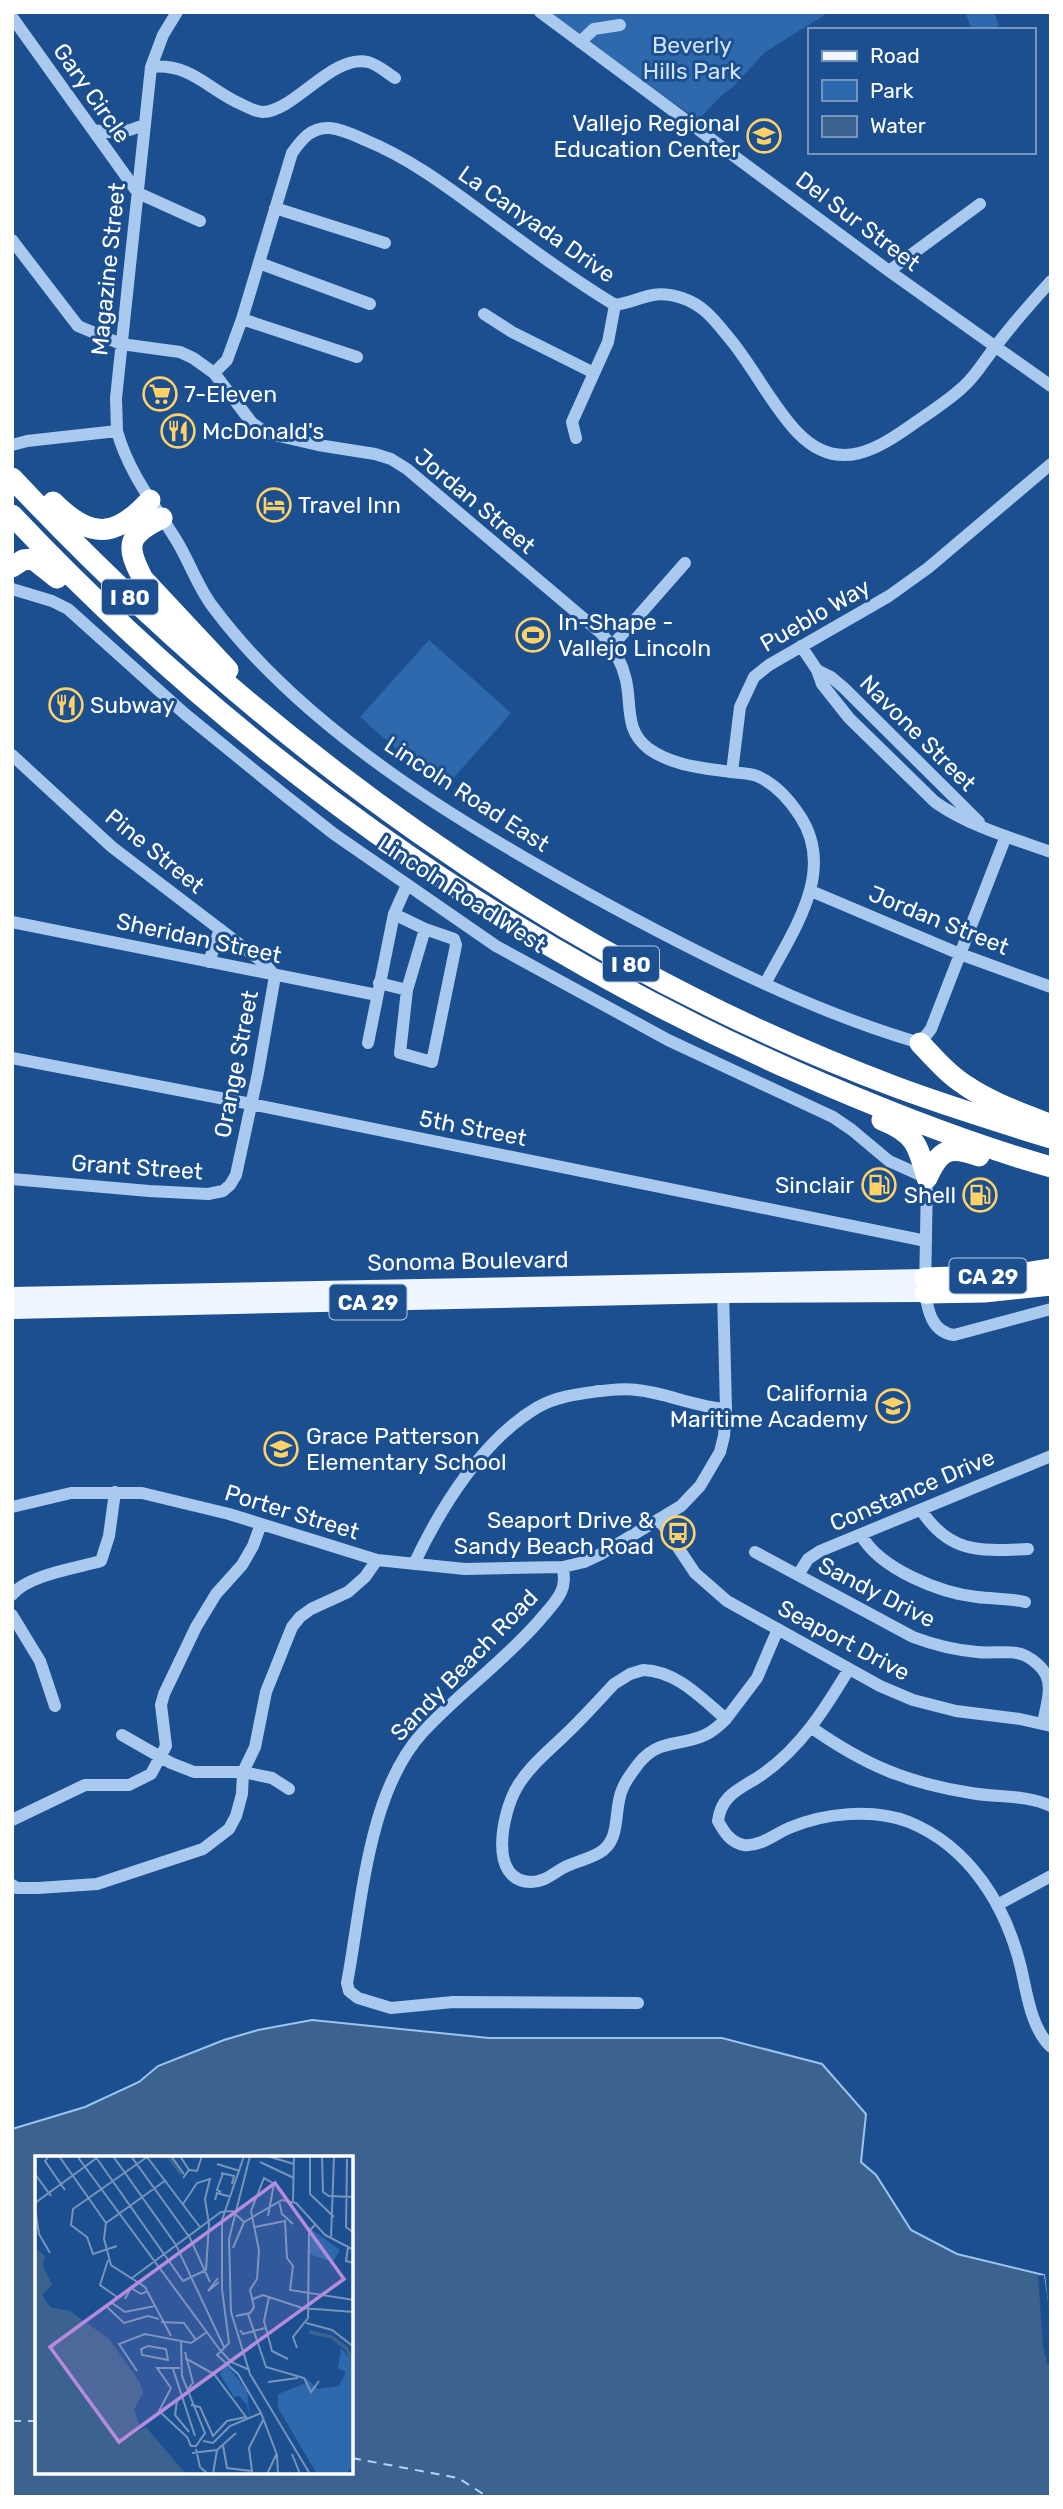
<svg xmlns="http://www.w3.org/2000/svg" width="1063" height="2509" font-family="Rubik,sans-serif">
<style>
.green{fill:#2e69ad}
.water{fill:#3c6290;stroke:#9cc4f0;stroke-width:2;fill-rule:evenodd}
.pier{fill:#1b4f8f}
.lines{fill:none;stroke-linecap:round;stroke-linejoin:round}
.ferry{stroke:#b5d3f5;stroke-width:2;stroke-dasharray:9 7;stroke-linecap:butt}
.minor{stroke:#a9c9ee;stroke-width:12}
.major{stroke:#f0f6ff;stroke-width:18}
.highway{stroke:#fff;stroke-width:21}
.labels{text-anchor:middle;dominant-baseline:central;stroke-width:6;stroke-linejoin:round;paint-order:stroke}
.shield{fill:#1b4f8f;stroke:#bbcadd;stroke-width:2}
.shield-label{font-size:21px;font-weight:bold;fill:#fff}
.park-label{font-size:23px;fill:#cfe3fa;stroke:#1b4f8f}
.street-label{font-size:23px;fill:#fff;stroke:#1b4f8f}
.poi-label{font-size:23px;fill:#fff;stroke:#1b4f8f;text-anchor:start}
.inset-river{fill:none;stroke:#3c6290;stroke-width:3.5}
.inset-road{fill:none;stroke:#7695bc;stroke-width:2}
.view{fill:#b68bdc;fill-opacity:0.15;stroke:#b68bdc;stroke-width:3.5}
.inset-edge{fill:none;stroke:#fff;stroke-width:3.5}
</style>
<rect width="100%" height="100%" fill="#1b4f8f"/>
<!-- green -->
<path class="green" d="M544,12h285l-65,41 -31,34 -10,7 -25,26z
M965,12h29l5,14 -10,4h-17z
M429,640l82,73 -68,77 -83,-73z"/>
<!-- water -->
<path class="water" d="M312,2020l177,18h233l100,26 44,50 -5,48 15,13 35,55 46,24 87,21 7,64v158h-1039v-368l73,-22 54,-25 19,-16 66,-26 34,-10zM37,2157h315v315h-315z"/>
<!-- pier -->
<path class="pier" d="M1044,2275l7,46v42l-4,1 -4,-18 -5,-70z"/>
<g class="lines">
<!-- ferry -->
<path class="ferry" d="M12,2421h25
M352,2458l106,20 30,19"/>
<!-- minor -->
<path class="minor" d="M540,12l349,259 162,115
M12,17l126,176 62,28
M580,42l14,-13 26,-4
M151,67c41,-4 57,23 92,38 6,3 13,7 20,7 32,-1 69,-58 105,-50 9,2 19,11 27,16
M93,130c20,4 34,3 52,-6
M275,208l110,35
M12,240l66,86 43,18 59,8 13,6 21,15 38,50 14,10 52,12 57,9 16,5 16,10 195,165c12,14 20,28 24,46 6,26 -2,50 23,69 24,17 54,19 82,23 8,1 19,1 26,4 19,8 32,23 43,40 37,56 -8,116 -35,168
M259,263l111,41
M889,271l91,-67
M484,314l28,18 82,41
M242,319l115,38
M214,373l13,-13 15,-41 50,-166c10,-14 19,-26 38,-25 12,1 24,7 35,12 44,18 80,45 118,73 43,32 86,64 132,92 27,-4 36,-17 67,-7 22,7 34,24 48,41 24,29 42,67 68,94 41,42 80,16 118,-11 16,-11 33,-22 47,-35 13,-11 22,-28 33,-41 17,-23 36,-44 55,-65
M117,431c11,40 36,72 58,107 14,22 22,48 38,69 96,129 263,226 403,302 97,52 198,103 304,134l11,-14 75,-193
M576,438l-4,-16 36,-80 7,-37
M12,445l15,-4 90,-10 -1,-33 35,-331 12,-32 14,-23
M12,589l40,12 16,8 117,105 102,83 47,37 162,112 172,94 165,77 19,13 37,31 38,17 -2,115c3,18 7,39 29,42l97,-26
M612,646l73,-83
M801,646l16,24 5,14 27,34 86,84c34,24 76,36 116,50
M817,670l14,7 13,11 135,134
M12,755l100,92 152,116 11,13 -17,97 -22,102 -6,10 -7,6 -15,3 -59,-3 -137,-12
M732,772l8,-65 14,-30 15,-12 120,-69 39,-28 123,-104
M811,891l149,63 91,33
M394,914l31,15 -18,61 -7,63 32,9 24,-117 -2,-6 -29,-10
M12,922l365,73
M209,962l11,-33
M379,983l28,7
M368,1043l26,-129 13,-29
M12,1058l239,46 675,137
M12,1507l59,-14h71l87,21 148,46 88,9 98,-2 21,-5 17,-8 80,-48 19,-20 20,-34 4,-16 2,-27 -3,-120
M921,1510c29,44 59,41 107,39
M659,1519l36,54 32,28 153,85 33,14 43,11 64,8 31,7
M861,1535c19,34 79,58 116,62 16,2 32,1 48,5
M755,1552l158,85c21,8 42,13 64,15 16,2 35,-3 49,4 8,4 17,12 20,19 7,14 -1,34 -3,49
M414,1564c27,-57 69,-125 124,-157 20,-11 41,-13 62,-16 12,-1 25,-3 37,-1 30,3 58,17 89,19
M563,1567c1,9 2,17 -2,25 -5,11 -15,20 -23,30 -35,40 -79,71 -115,110 -56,61 -61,173 -76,251l2,8 9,7 33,10 62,-6 185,1
M798,1575l10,-16 12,-8 231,-95
M12,1595c15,-20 65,-27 89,-34l8,-25 6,-44
M12,1615l28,46 15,45
M849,1669c-24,40 -49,80 -89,107 -20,13 -39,19 -42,45 6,11 13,22 26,24 16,2 31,-11 45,-17 35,-15 84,-20 120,-6 61,25 97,84 112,146 6,26 10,60 30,79
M643,1670c34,1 58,28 83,49 -6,6 -12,12 -21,16 -26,12 -45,3 -66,28 -6,8 -14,18 -17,27 -9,21 0,50 -23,63 -11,6 -23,9 -34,14 -12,6 -20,15 -34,15 -44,-1 -28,-70 -15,-93 11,-21 34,-39 50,-55 17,-16 32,-33 48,-50l16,-10z
M726,1719l31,-41 21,-49
M812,1728c53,37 95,55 159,65 27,5 54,1 80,13
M122,1735l49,28 23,9h49l29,6 17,11
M12,1820l73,-35h44l22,-11 15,-28 -5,-41 3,-11 32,-67 20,-33 26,-29 11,-19 8,-22
M12,1885l5,3h21l59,-4 106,-35 26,-20 7,-13 6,-22 1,-22 12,-25 11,-55 26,-65 8,-10 11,-8 37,-17 17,-15 12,-17
M997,1905l54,-29"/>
<!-- major -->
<path class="major" d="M12,1296l913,-18
M12,1310l711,-16 202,-1"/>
<!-- highway -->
<path class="highway" d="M12,478c246,262 545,482 884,609 51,19 103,35 155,51
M53,502c37,37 62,37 97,-2
M12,515c222,235 486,426 782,556 84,37 169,71 257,96
M162,518c-35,17 -37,27 -19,61l85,91
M12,567l11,-7 10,-1 24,19
M920,1043c14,15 28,31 45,42 26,18 57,28 86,40
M882,1120c33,13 36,25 45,58
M927,1178c13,-29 22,-33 52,-22
M925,1278l86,-3 40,-6
M925,1293l59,-1 67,-7"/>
</g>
<!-- icons -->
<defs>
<symbol id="school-ring" viewBox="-11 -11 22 22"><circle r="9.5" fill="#1b4f8f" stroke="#ffd166" stroke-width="1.5"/><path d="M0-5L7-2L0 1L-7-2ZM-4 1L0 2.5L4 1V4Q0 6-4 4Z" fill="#ffd166"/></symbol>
<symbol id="supermarket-ring" viewBox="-11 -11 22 22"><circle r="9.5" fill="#1b4f8f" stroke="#ffd166" stroke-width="1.5"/><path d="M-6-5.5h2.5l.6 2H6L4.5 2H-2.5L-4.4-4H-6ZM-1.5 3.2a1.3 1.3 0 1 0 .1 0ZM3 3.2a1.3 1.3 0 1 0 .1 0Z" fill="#ffd166"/></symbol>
<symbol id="restaurant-ring" viewBox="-11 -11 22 22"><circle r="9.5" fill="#1b4f8f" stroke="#ffd166" stroke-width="1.5"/><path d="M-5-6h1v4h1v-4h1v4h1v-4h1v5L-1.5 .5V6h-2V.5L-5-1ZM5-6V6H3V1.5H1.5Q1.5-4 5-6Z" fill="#ffd166"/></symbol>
<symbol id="hotel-ring" viewBox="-11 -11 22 22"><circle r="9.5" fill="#1b4f8f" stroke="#ffd166" stroke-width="1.5"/><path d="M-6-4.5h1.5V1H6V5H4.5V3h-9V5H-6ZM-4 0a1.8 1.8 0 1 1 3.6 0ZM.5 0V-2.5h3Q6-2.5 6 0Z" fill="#ffd166"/></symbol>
<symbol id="stadium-ring" viewBox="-11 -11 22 22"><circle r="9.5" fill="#1b4f8f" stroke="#ffd166" stroke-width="1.5"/><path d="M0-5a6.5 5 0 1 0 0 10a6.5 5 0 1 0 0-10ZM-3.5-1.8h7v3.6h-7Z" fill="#ffd166"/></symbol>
<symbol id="fuel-ring" viewBox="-11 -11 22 22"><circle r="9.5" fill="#1b4f8f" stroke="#ffd166" stroke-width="1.5"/><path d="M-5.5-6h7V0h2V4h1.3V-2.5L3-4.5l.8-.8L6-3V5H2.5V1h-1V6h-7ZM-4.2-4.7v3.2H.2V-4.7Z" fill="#ffd166"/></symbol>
<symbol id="university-ring" viewBox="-11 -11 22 22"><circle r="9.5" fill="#1b4f8f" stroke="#ffd166" stroke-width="1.5"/><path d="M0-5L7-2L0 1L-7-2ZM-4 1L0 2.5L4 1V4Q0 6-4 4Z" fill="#ffd166"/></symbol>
<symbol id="bus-ring" viewBox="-11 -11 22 22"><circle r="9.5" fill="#1b4f8f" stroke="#ffd166" stroke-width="1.5"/><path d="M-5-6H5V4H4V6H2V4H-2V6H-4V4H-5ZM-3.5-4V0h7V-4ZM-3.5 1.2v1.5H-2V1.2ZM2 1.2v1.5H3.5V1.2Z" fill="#ffd166"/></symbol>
</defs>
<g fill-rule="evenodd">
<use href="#school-ring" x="745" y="117" width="38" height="38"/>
<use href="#supermarket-ring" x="141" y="375" width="38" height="38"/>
<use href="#restaurant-ring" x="159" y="412" width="38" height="38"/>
<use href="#hotel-ring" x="255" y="486" width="38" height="38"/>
<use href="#stadium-ring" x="514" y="616" width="38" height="38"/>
<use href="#restaurant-ring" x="47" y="686" width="38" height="38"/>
<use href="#fuel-ring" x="860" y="1166" width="38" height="38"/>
<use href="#fuel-ring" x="961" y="1176" width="38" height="38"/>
<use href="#university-ring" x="874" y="1387" width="38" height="38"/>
<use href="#school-ring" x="262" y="1430" width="38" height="38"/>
<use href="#bus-ring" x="659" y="1514" width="38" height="38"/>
</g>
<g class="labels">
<!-- shield labels -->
<g class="shield">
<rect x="102" y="579.5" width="56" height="35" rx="5"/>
<rect x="603" y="946.5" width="56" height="35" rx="5"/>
<rect x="949.5" y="1258.5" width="77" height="35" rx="5"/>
<rect x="329.5" y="1284.5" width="77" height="35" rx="5"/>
</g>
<g class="shield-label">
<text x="130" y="597">I 80</text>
<text x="631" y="964">I 80</text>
<text x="988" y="1276">CA 29</text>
<text x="368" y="1302">CA 29</text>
</g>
<!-- park labels -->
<g class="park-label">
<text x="692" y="45">Beverly<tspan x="692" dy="26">Hills Park</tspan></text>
</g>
<!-- street labels -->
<g class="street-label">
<text transform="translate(92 93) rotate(55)">Gary Circle</text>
<text transform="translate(858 221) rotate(37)">Del Sur Street</text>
<text transform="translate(537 224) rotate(35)">La Canyada Drive</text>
<text transform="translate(108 269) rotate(-84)">Magazine Street</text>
<text transform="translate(475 501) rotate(40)">Jordan Street</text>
<text transform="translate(815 615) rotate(-30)">Pueblo Way</text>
<text transform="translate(918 733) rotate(45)">Navone Street</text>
<text transform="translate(467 794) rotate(33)">Lincoln Road East</text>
<text transform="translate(155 851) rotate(39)">Pine Street</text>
<text transform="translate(462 894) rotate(33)">Lincoln Road West</text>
<text transform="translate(939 920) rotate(22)">Jordan Street</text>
<text transform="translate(199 938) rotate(12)">Sheridan Street</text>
<text transform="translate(236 1064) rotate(-79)">Orange Street</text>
<text transform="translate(473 1128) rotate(11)">5th Street</text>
<text transform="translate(137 1167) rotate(4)">Grant Street</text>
<text transform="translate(468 1261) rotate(-1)">Sonoma Boulevard</text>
<text transform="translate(912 1490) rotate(-23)">Constance Drive</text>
<text transform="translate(292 1512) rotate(17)">Porter Street</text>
<text transform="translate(877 1592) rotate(27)">Sandy Drive</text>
<text transform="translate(844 1640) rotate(28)">Seaport Drive</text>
<text transform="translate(464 1665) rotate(-46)">Sandy Beach Road</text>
</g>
<!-- poi labels -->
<g class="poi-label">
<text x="740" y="123" text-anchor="end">Vallejo Regional<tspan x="740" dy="26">Education Center</tspan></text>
<text x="184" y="394">7-Eleven</text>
<text x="202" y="431">McDonald's</text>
<text x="298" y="505">Travel Inn</text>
<text x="558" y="622">In-Shape -<tspan x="558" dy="26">Vallejo Lincoln</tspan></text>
<text x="90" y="705">Subway</text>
<text x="854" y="1185" text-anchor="end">Sinclair</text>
<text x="956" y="1195" text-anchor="end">Shell</text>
<text x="868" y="1393" text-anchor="end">California<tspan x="868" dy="26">Maritime Academy</tspan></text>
<text x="306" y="1436">Grace Patterson<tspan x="306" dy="26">Elementary School</tspan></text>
<text x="654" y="1520" text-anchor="end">Seaport Drive &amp;<tspan x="654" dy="26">Sandy Beach Road</tspan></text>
</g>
</g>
<!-- overview -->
<g transform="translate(35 2156)">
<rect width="318" height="318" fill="#1b4f8f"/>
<path d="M276,73l29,21 -7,12 -24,-8zM306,192l13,15v103l-9,8h-28l-39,-66v-14l28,-11v-5l12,11 21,-3 7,-14 -8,-4zM191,208l21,27 3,26 -3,-12 -8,-9 -5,1 -14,-23z" fill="#2e69ad"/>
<path d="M0,92l10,8 -2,10 9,19 -10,10 8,12 20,4 39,28 30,42 4,11 -9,18 5,15 -22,19 29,-17 40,47h-151z" fill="#3c6290"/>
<path class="inset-river" d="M133,0l14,19M0,153l33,47 14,30 2,33 -10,32 -19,23M274,176l23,5 14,11 8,14"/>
<path class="inset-road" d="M14,0l-4,5 20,29M24,0l47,67 -2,16 7,26 34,22 26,49M42,0l143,194M60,0l88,125 23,-11 3,-46 -4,-25 5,-20 -13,4 -14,21M78,0l63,89 48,102M96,0l59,82 20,44M136,0l13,18M145,0l9,14 -6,8M182,0h23M209,0l-22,64v69l7,54 -12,12 21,19 23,39 16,42 1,19M215,0l-21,83 2,73 19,62 60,100M232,0l27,8M275,0v38l24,23M287,0l1,36 6,4 25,1M312,3l-1,68 8,6M225,6l34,16M182,8l23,7M154,14l8,1 5,-15M186,17l13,3 -2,8M0,18l16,22M186,36l-4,-2 6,-17M180,44l2,-7 14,4M244,45l3,13 11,10M258,45l1,-45M0,47l63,-46M0,53l4,25 11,19M71,67l60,-43M220,71l30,-6 2,37 6,8 -3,24 64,10M296,83l3,-83M82,90l-24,8 -6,-17 -16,-12 2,-16 74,-52 53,70M313,91l-2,14 8,2M198,92l11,-26M73,104l-8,25 17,12M97,122l89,-66 11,-1 12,11 38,-22 14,3 29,32 29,15M183,122l-10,13 11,-9M234,141l-5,24 8,30 16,8M90,143l6,-11 10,6 7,-3M218,143l10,-4 39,13 52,4M120,150l-30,6 -13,-9 -6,3 18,17 24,-7 11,3M213,158l18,53 38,11 7,14 8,-11M201,160l14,-3 4,-6 -4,-17 7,-11 2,-29 -8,-39 13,-33 10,6 -6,32M126,166l23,1 12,17M271,167l26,7 22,17M205,174l3,4 22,-6M146,185l1,35 23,57 -9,13h-5l-4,-9M113,190l18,3 2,11 -26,-5 -1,-6zM262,192l-4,-11 15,-19 1,-87 7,-7M185,194l11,12 19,8M150,196l8,31 -5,6M150,202l29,16 32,43 -19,4 -14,15 -13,-29 -9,-2M145,212h-23l14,20 -12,23 28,26M138,213l22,67M102,215l-18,-27 26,-10 46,9 16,-11M233,226l30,-4M142,245l-2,14 14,17M168,285l10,2 17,-17 31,-13M188,289l4,23 25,3 -3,-23 14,-28M161,293l4,18 8,7M157,297l25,-3 19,-17M257,298l8,20M178,318l4,-24M232,318l10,-21"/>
<path class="view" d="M240,27l69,96 -225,163 -69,-95z"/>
<rect width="318" height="318" class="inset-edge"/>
</g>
<!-- border -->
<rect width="1063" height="2509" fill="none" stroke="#ffffff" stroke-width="28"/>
<!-- legend -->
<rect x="808" y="28" width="228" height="126" fill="#1b4f8f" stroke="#7695bc" stroke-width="2"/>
<rect x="822" y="51" width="35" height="10" fill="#f0f6ff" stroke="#7695bc" stroke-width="2"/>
<text x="870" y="63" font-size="21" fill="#ffffff">Road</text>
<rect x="822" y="80" width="35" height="21" fill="#2e69ad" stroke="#7695bc" stroke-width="2"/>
<text x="870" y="98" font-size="21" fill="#ffffff">Park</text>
<rect x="822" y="116" width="35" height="21" fill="#3c6290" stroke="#7695bc" stroke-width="2"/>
<text x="870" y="133" font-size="21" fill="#ffffff">Water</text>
</svg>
